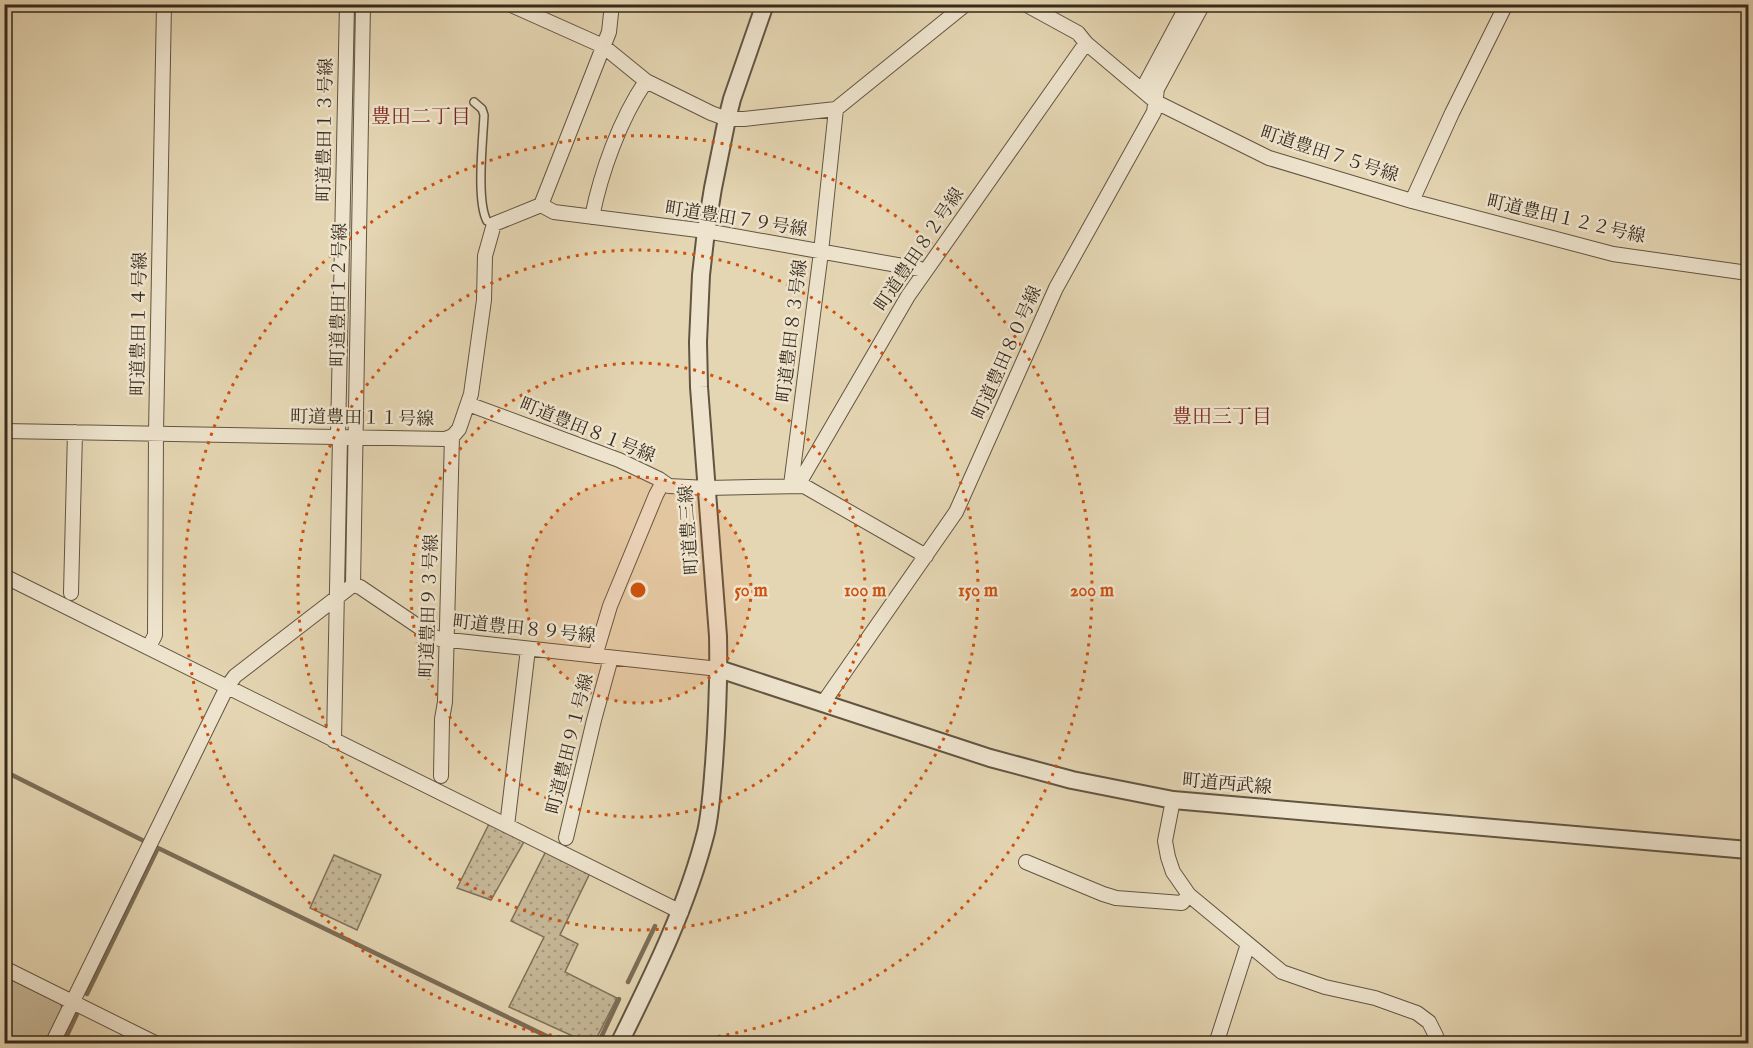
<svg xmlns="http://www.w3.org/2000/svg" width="1753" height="1048" font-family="'IM FELL English','Noto Serif JP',serif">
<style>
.grass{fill:url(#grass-dots);stroke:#7e725a;stroke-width:1.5}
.green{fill:#c7b999;stroke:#7e725a;stroke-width:1.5}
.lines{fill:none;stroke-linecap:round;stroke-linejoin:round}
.stream{stroke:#7c6e58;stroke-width:4.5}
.service-casing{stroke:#625542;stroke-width:10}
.minor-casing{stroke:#625542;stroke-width:16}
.tertiary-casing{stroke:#625542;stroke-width:20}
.service{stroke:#eee4ce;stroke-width:7}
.minor{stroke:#eee4ce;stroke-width:14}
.tertiary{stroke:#eee4ce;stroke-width:16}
.ring{fill:none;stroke:#cd520e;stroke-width:3;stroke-dasharray:3 6}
.labels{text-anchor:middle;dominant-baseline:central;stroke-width:5;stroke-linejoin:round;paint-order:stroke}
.street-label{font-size:18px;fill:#362a1c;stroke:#eee4ce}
.neighbourhood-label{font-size:20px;fill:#7a1f14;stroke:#eee4ce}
.centre{fill:#cd520e;stroke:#eee4ce;stroke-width:3}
.ring-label{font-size:18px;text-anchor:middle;font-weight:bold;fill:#cd520e;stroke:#eee4ce;stroke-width:5;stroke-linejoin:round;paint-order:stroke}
</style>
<defs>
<pattern id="grass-dots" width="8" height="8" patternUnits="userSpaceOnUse" patternTransform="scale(1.5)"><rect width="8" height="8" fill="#c7b999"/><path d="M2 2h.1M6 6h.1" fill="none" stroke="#a2977c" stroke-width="1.8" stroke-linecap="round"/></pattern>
</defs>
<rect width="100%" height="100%" fill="#e5d6b3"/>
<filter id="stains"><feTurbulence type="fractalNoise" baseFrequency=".00333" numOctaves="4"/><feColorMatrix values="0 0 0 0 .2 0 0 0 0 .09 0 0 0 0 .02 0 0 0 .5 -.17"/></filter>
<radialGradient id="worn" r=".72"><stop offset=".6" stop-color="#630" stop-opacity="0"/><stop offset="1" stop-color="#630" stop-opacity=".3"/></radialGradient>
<!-- grass -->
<path class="grass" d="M490,822l35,18 -34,60 -34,-12z
M546,851l44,22 -30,62 18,9 -13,28 52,26 -23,45h-6l-79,-36 35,-70 -33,-16z
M334,855l47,20 -24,55 -47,-22z"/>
<!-- green -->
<path class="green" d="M4,976l57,28 1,6 -17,33h-40z"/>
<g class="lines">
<!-- stream -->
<path class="stream" d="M4,771l138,69
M628,982l27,-56
M87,994l71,-146 405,196
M63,1044l14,-30
M598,1044l21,-45"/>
<defs>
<path id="service" d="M474,102l8,7 2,6c-1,24 -8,86 3,106l7,3"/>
<path id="minor" d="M509,4l94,42 43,35 65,32 16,6h17l92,-10 130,-105
M1025,4l53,29 8,10 70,59 113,56 143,43 40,-88 54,-109
M1142,90l46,-86
M1412,201l201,53 135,19
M541,205l13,7 152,19 214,38 4,4
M592,217c9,-45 28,-98 54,-136
M468,404l151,56 40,19 10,7 38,2 97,-2 122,70
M4,431l441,8 8,-3 6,-7 12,-35 13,-94 1,-44 9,-32 47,-19 68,-173 3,-28
M338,436l9,-432
M791,485l30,-233 15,-143
M798,485l110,-189 178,-253
M4,576l677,336
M353,585l10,-581
M71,593l4,-161
M149,647l6,-12 1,-202 8,-429
M595,656l15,-50 46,-111 7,-13
M823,703l133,-191 100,-224 98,-176 3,-23 46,-85
M334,741l6,-304
M441,776l1,-57 3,-17 7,-266
M1173,800l-8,41 3,16 5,15 16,23 93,77 43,15 50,11 42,15 12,9 7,14v8
M507,826l21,-177
M566,838l28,-118 17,-62
M1026,862l77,32 13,4 66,5 7,-8
M4,968l153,76
M52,1044l175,-357 8,-11 118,-91 7,2 74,50 6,2 279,30
M1216,1044l32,-100"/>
<path id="tertiary" d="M719,669l271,89 82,22 101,20 575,50
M619,1044c34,-69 68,-137 87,-212 5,-22 6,-45 8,-68 3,-42 5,-85 4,-128l-19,-249 -1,-45 3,-67 5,-44 7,-43 14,-69 5,-20 33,-95"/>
</defs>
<!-- service casing -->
<use href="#service" class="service-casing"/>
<!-- minor casing -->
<use href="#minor" class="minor-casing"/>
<!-- tertiary casing -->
<use href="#tertiary" class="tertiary-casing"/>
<!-- service -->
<use href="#service" class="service"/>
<!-- minor -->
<use href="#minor" class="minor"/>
<!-- tertiary -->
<use href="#tertiary" class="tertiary"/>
</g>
<!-- distance rings -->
<circle cx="638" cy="590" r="113" fill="#cd520e" fill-opacity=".12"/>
<g class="ring">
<circle cx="638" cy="590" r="113"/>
<circle cx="638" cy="590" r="227"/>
<circle cx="638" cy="590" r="340"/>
<path d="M614 1043A454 454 0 1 1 662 1043"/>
</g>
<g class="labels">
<!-- street labels -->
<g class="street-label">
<text transform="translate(326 130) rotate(-89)">町道豊田１３号線</text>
<text transform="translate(1329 155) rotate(18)">町道豊田７５号線</text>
<text transform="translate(736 220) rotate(9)">町道豊田７９号線</text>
<text transform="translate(1566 220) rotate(13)">町道豊田１２２号線</text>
<text transform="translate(920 250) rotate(-56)">町道豊田８２号線</text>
<text transform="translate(340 295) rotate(-89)">町道豊田１２号線</text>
<text transform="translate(140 324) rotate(-89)">町道豊田１４号線</text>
<text transform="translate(793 331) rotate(-83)">町道豊田８３号線</text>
<text transform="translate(1008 353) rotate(-66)">町道豊田８０号線</text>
<text transform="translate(362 419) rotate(1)">町道豊田１１号線</text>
<text transform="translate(587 431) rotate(22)">町道豊田８１号線</text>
<text transform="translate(690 530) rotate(-94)">町道豊三線</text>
<text transform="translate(430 606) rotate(-88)">町道豊田９３号線</text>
<text transform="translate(524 630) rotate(6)">町道豊田８９号線</text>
<text transform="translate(571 744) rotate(-76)">町道豊田９１号線</text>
<text transform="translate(1227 785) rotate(5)">町道西武線</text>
</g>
<!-- neighbourhood labels -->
<g class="neighbourhood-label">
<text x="421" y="117">豊田二丁目</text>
<text x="1222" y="417">豊田三丁目</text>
</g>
</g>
<circle cx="638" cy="590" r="9" class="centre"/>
<g class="ring-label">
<text x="751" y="596">50 m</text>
<text x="865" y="596">100 m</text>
<text x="978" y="596">150 m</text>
<text x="1092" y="596">200 m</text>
</g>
<!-- margin -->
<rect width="1753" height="1048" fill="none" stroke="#e5d6b3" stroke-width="24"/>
<rect x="6" y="6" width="1741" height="1036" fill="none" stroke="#362a1c" stroke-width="3"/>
<rect x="12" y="12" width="1729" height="1024" fill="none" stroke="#362a1c" stroke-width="1.5"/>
<rect width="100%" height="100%" filter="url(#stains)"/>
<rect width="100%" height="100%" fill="url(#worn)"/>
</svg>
